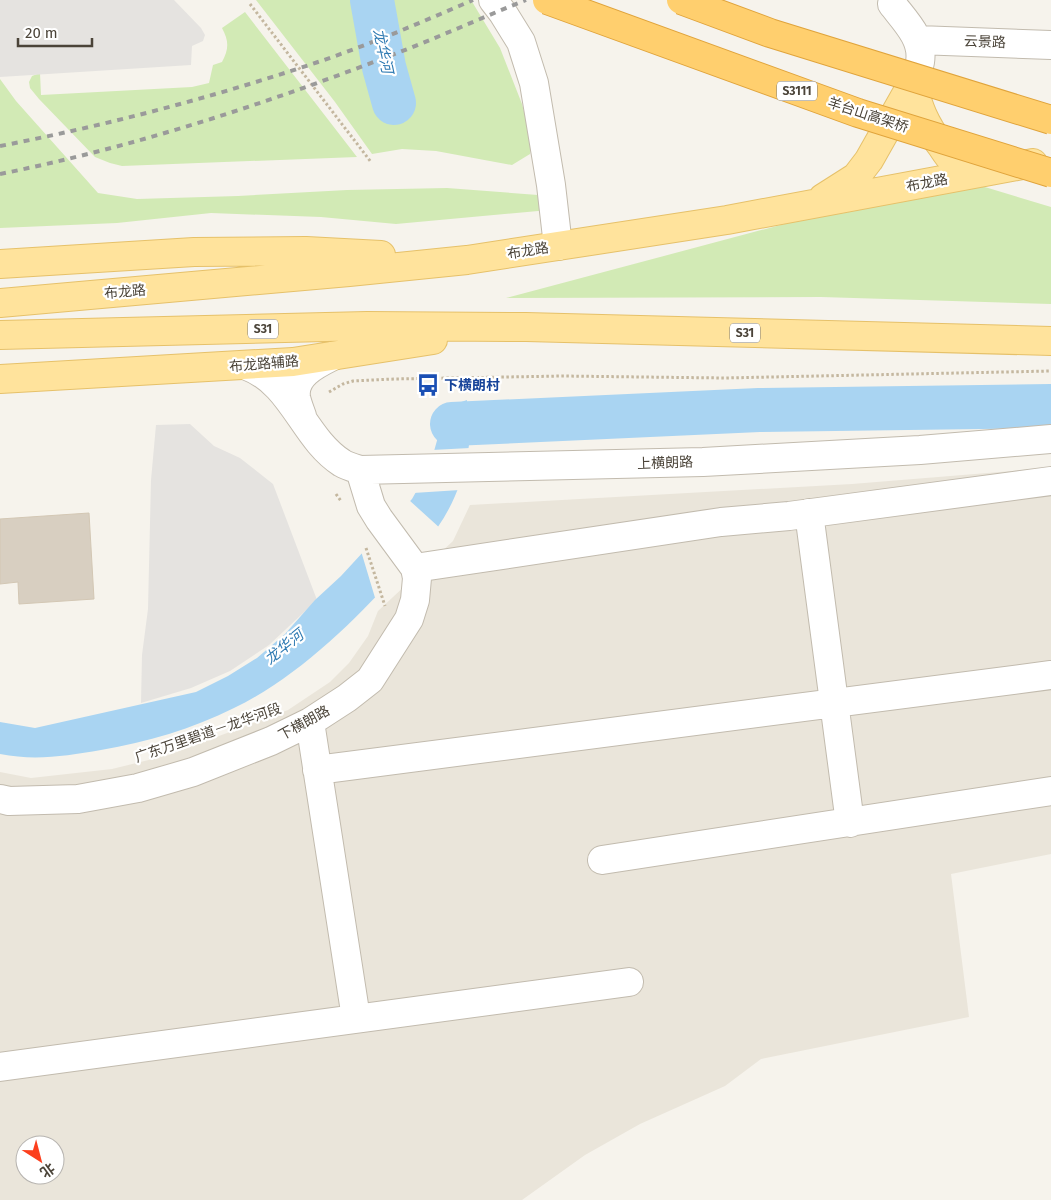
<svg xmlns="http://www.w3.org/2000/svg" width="1051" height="1200" font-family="'Fira Sans','Noto Sans SC',sans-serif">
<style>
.residential{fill:#eae5da;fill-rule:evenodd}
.green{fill:#d2eab5}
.parking{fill:#e5e3e0}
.water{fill:#a9d4f2}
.pier{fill:#f6f3ec}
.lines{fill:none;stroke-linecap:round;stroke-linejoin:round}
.river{stroke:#a9d4f2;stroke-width:44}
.building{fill:#d8cfc1;stroke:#d3c7b4}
.minor-casing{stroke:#c2bbae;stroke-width:30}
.major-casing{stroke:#e6c16a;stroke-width:30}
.path{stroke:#c4b79f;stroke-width:3;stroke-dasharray:2.5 2.5;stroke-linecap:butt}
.minor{stroke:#fff;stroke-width:28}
.major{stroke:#ffe39c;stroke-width:28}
.rail{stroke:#9a9a9a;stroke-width:4;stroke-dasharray:6 6;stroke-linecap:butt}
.highway-bridge-casing{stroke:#e0a43c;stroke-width:30;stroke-linecap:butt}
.highway-bridge{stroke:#ffcf6e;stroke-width:28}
.labels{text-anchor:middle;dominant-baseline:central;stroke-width:4.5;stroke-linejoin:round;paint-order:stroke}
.shield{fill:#fff;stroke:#817c74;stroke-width:1}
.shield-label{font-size:12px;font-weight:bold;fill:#4b4439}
.street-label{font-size:14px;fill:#4b4439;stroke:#fff}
.transit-label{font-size:14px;font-weight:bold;fill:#164399;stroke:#fff;text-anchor:start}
.water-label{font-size:15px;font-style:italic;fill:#2e7ab2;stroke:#fff}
</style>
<rect width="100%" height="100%" fill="#f6f3ec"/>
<!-- residential -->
<path class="residential" d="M1047,468l4,1v385l-100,20 18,143 -208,42 -36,27 -85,38 -55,31 -63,45h-522v-428l31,6 81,-9 57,-14 119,-45 42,-28 19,-19 19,-27 10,-25 75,-70 17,-36 382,-21zM25,1145h30v30h-30z"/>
<!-- green -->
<path class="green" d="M256,0h215l29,48 22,56 10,38 -2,12 -18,11 -76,-14 -34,-2 -30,5 -37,-52z
M245,12l112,145 -235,9 -12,-3 -15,-6 -56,-58 -9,-11 -1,-6 3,-6 8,-3 1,22 151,-8 17,-4 4,-18 9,-3c7,-13 7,-21 0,-34z
M0,79l16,22 82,92 39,6 101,-3 109,-6 100,-2 91,7 19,4 -8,11 -153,14 -75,-7 -110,-4 -94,10 -117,5z
M945,175l106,32v97l-230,-7 -315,1 297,-79z"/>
<!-- parking -->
<path class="parking" d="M0,0h174l27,28 4,7 -2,6 -11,5 -1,19 -191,12z
M190,424l24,22 26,12 33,26 44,116 -48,45 -39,26 -39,17 -50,15 1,-48 6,-46 3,-129 5,-55z"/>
<!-- water -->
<path class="water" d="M467,400c0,6 -2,13 0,19 0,5 3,10 3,15 -1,20 -7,44 -15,62 -15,35 -36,54 -61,81 -43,48 -101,103 -160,131 -42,21 -87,34 -133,42 -35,6 -66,11 -101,4v-32l35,6 161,-36 32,-16 29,-18 28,-24 30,-34 26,-24 71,-77 17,-30 9,-32v-27z"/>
<!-- pier -->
<path class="pier" d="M470,448l-2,15 -8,27 -47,3 13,-25 6,-18z
M409,500l32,29 -65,72 -15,-50z"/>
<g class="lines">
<!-- river -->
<path class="river" d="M372,0l12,67 10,36
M452,424l307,-14 292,-4"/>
</g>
<!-- building -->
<path class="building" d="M89,513l5,86 -75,5 -1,-22 -18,2v-65z"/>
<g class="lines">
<defs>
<path id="minor" d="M493,0l10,13 18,29 13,41 17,102 7,61
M892,4c13,17 32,35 28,58 -1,7 -5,15 -8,22
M918,40l133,5
M247,366c46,17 56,72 95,97 5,3 12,5 18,7l343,-8 217,-12 131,-11
M302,416c-2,-6 -5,-13 -6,-19 -3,-22 21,-33 37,-41
M809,513l41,310
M415,568l306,-46 68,-6 262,-35
M310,722l46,296
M317,770l734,-95
M0,799l9,2 69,-2 60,-11 55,-16 78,-31 39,-19 37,-24 23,-18 39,-61 6,-19 2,-22 -2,-10 -36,-49 -8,-13 -11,-36
M602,860l449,-69
M0,1067l629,-85"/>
<path id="major" d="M912,84c7,24 12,39 28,60 4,5 7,11 12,16 7,7 18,10 28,13
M823,198l33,-21 13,-17 43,-76
M0,264l194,-12 112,-1 75,4
M0,303l349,-31 118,-12 260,-40 306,-57
M0,335l367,-9 159,1 525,14
M0,379l293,-17 140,-22"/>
</defs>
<!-- minor casing -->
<use href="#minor" class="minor-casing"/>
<!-- major casing -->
<use href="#major" class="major-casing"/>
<!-- path -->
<path class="path" d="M250,4l121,158
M329,392l14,-8 10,-3 41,-2 169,-3 161,2 327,-7
M336,494l5,7
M366,548l19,58"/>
<!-- minor -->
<use href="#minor" class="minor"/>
<!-- major -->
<use href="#major" class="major"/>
<!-- rail -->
<path class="rail" d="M0,146c108,-21 214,-49 318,-84 53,-18 104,-40 155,-62
M0,174c134,-27 265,-70 392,-119 45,-17 89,-37 134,-55"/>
<defs>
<path id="highway-bridge" d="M547,0l311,113 193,60
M681,0l89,33 281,87"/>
</defs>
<!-- highway-bridge casing -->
<use href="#highway-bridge" class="highway-bridge-casing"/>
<!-- highway-bridge -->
<use href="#highway-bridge" class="highway-bridge"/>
</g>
<!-- icons -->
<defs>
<symbol id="bus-bare" viewBox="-9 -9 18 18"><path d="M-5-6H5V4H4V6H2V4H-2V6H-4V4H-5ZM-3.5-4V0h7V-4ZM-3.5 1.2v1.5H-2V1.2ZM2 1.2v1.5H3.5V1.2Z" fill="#1a4fb4" stroke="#fff" stroke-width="2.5" paint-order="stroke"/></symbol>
</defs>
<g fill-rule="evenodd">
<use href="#bus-bare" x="412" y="369" width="32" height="32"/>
</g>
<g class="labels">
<!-- shield labels -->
<g class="shield">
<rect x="777" y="81.5" width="40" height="19" rx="4"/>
<rect x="248" y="319.5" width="30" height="19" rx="4"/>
<rect x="730" y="323.5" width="30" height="19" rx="4"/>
</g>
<g class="shield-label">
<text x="797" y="91">S3111</text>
<text x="263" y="329">S31</text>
<text x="745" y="333">S31</text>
</g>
<!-- street labels -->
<g class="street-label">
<text transform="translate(985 42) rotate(2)">云景路</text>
<text transform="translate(868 115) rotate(18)">羊台山高架桥</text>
<text transform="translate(927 183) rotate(-11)">布龙路</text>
<text transform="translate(528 251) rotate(-9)">布龙路</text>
<text transform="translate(125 292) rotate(-5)">布龙路</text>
<text transform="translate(264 364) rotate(-5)">布龙路辅路</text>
<text transform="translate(665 463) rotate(-2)">上横朗路</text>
<text transform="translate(304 723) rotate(-29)">下横朗路</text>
<text transform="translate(208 733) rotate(-19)">广东万里碧道－龙华河段</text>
</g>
<!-- transit labels -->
<g class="transit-label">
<text x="444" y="385">下横朗村</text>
</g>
<!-- water labels -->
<g class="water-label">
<text transform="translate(383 51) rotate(78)">龙华河</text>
<text transform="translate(284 647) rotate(-39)">龙华河</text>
</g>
</g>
<!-- north arrow -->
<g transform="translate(40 1160) rotate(144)"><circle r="24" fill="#ffffff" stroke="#b7b4b0"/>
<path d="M0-4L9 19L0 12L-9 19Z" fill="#fc3f1d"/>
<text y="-8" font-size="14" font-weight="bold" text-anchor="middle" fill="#4b4439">北</text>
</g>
<!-- scale -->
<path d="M18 38v8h74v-8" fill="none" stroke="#4b4439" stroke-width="2.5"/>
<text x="25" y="38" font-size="15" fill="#4b4439" stroke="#ffffff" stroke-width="4" paint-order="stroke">20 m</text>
</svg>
